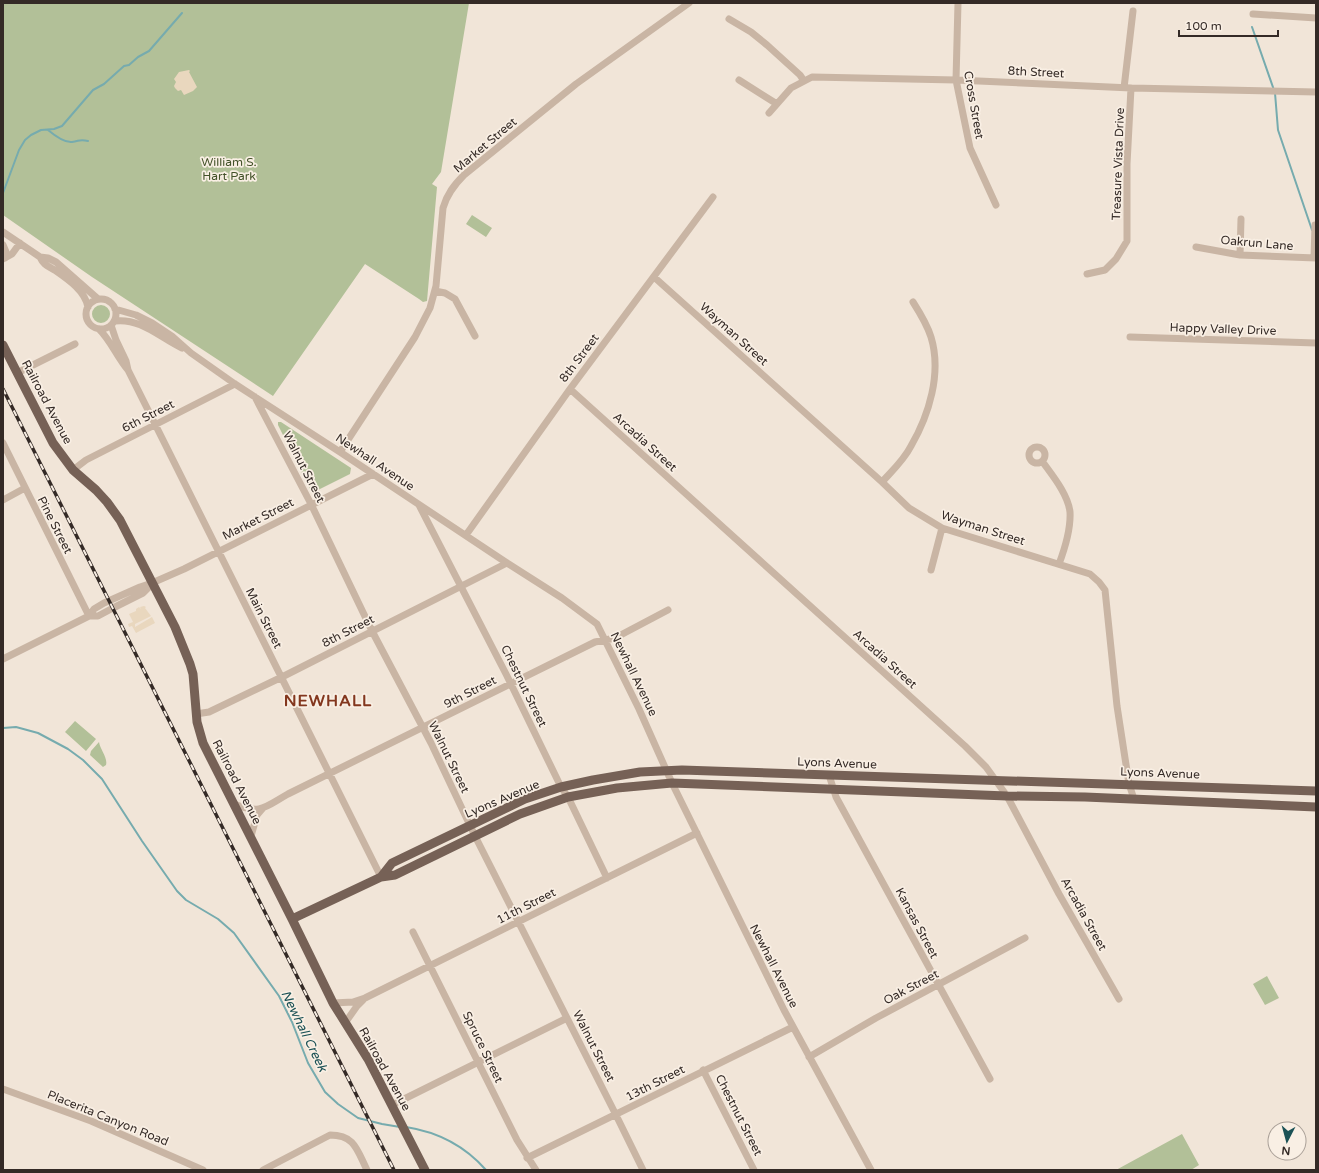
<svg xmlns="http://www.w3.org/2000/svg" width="1319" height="1173" font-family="'Varela Round',sans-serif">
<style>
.green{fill:#b2c098}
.plaza{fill:#e9d7be}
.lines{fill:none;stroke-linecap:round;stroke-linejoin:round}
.stream{stroke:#76abae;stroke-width:2}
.minor{stroke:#c9b5a4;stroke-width:7}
.major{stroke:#766156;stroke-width:9}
.rail-casing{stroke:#342a26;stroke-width:3.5}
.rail{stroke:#f9efe4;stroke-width:2;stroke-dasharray:6;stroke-linecap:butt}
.labels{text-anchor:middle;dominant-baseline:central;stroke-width:3.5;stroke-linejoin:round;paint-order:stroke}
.street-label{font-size:12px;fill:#342a26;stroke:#f9efe4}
.park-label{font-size:12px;fill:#435229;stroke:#f9efe4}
.water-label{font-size:13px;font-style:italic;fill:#1b5155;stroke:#f9efe4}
.district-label{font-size:16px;font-weight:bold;letter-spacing:1px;fill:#83371e;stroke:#f9efe4}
</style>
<rect width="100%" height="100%" fill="#f1e5d8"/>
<!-- green -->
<path class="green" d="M3,3h466l-28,169 -9,12 5,3 -10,114 -4,1 -4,-3 -54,-35 -92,132 -181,-119 -89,-62z
M472,215l20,13 -6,9 -20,-13z
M92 314a9 9 0 1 1 18 0a9 9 0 1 1-18 0Z
M278,422h3l70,46 -1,6 -36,18 -3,-1 -33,-66z
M75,721l21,18 -10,12 -21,-19z
M99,742c1,7 9,16 7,23l-3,2 -13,-12 1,-4z
M1267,976l12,22 -14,7 -12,-21z
M1182,1134l17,31 -8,5h-75z"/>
<!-- plaza -->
<path class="plaza" d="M189,70l1,1 -1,1 8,15 -4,4 -9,4 -3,-5 -3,1 -3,-3 -1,-2 2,-4 -2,-3 5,-7z
M144,606l2,1 -1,1 6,8 -16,8v3l17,-10 3,6 -19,10 -4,-7 -3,1 -1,-3 5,-2 -4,-8 7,-3v-2l3,-2 2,2 -1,-2z"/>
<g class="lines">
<!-- stream -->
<path class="stream" d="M1252,27l23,66 3,37 34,100
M48,130c6,5 16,13 24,12 8,-1 7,-3 16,-1
M3,193l16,-43 6,-10 6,-5 10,-5 13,-1 8,-3 31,-36 11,-6 20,-18 5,-1 9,-8 11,-6 33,-38
M3,728l13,-1 22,6 30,16 15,11 19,19 40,62 35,50 9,9 32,19 16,14 45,63 13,26 16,41 17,29 13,12 20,14 24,6 18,3
M406,1127c32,5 59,19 80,43"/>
<!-- minor -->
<path class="minor" d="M958,3l-2,77 14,68 26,57
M1253,14l63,4
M729,19l22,13 16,13 33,30 4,6
M739,80l38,24
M1124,88l9,-77
M769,113l22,-25 21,-11 144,3 175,8 185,4
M3,232l37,25 8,1 8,4 42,37
M3,245l3,7 -1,6
M1196,247l44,8 76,3
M1240,255l1,-36
M40,257c4,9 9,9 16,14 13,9 29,20 32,36
M1314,258l1,-33
M3,259l9,-5 8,-11
M1087,274l18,-4 11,-11 11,-18v-77l4,-76
M654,277l228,205 27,26 33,20 148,46 9,8 6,8 12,116 12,78 5,15
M435,291l10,2 10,6 20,37
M86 314a15 15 0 1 1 30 0a15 15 0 1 1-30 0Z
M115,309l21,6 16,8 21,14 18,16 44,31 105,68 167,111 55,35 35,26 42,85 33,74 112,227 87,160
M115,321c26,-3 44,16 67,27
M111,325l5,15 10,21 2,9 22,44 231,463
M99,329c12,12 18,28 29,41
M1130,337l186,6
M17,373l58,-29
M570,389l395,357 21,21 21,29 52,98 60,105
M255,397l56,107 61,127 59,112 44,93 141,279 27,55
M3,443l86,173
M1029 455a8 8 0 1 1 16 0a8 8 0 1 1-16 0Z
M340,452l75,-115 15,-29 6,-22 7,-78c4,-14 11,-23 21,-33l112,-91 113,-81
M1042,461c10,14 26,33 28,51 1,18 -5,36 -11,52
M73,470l13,-10 149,-76
M882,482c10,-11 22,-22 29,-36 18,-31 31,-73 20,-109 -4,-13 -11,-24 -18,-35
M3,500l22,-12
M419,505l88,171 54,111 7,10 39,81
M466,535l104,-146 143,-192
M931,570l11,-42
M89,616l5,-7 10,-6 36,-16 12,-4 32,-14 189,-95
M3,659l86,-43h9l15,-8 30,-15 8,-8
M196,714l13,-2 73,-35 225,-114
M829,775l7,22 154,282
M234,804c27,11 31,3 54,-10l307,-152 20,-4 53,-28
M251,836l6,-21 6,-7
M413,932l104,208 19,30
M333,1003l20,-1 12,-4 332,-165
M345,1023l12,-17 6,-6
M809,1057l67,-39 149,-80
M703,1070l51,100
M3,1089l88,32 112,49
M392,1105l175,-87
M527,1158l266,-131
M263,1170l67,-35c25,0 27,15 37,35"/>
<!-- major -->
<path class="major" d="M3,345l50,98 20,27 23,20 11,12 13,18 55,107 15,37 3,10 4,48 6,21 5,10 84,166 41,84 35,56 57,111
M381,877l11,-14 133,-64 36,-12 32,-7 47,-8 42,-2 634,21
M292,919l89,-42 14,-2 125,-61 48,-17 49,-9 55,-5 335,13 78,1 231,10"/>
<defs>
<path id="rail" d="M3,389l391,781"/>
</defs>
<!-- rail casing -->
<use href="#rail" class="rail-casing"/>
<!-- rail -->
<use href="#rail" class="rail"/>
</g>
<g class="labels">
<!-- street labels -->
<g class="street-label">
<text transform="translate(1036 72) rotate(3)">8th Street</text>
<text transform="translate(974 105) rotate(80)">Cross Street</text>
<text transform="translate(485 145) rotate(-40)">Market Street</text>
<text transform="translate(1118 164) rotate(-88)">Treasure Vista Drive</text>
<text transform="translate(1257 243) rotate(5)">Oakrun Lane</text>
<text transform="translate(1223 329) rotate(2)">Happy Valley Drive</text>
<text transform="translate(734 334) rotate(42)">Wayman Street</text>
<text transform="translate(579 358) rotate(-53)">8th Street</text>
<text transform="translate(47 402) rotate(62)">Railroad Avenue</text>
<text transform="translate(148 416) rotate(-27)">6th Street</text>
<text transform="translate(645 442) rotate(42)">Arcadia Street</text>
<text transform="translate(375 462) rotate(34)">Newhall Avenue</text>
<text transform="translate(304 467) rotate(63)">Walnut Street</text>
<text transform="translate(258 519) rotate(-27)">Market Street</text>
<text transform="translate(55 525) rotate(63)">Pine Street</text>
<text transform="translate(983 528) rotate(18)">Wayman Street</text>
<text transform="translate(264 618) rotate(63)">Main Street</text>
<text transform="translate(348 631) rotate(-27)">8th Street</text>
<text transform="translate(885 659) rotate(42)">Arcadia Street</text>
<text transform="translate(634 674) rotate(64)">Newhall Avenue</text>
<text transform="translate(524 686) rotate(64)">Chestnut Street</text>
<text transform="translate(470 692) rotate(-27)">9th Street</text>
<text transform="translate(449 757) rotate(64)">Walnut Street</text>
<text transform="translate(837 763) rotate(2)">Lyons Avenue</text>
<text transform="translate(1160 773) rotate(2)">Lyons Avenue</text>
<text transform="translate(237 782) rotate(63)">Railroad Avenue</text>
<text transform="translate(502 799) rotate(-23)">Lyons Avenue</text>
<text transform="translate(526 906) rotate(-27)">11th Street</text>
<text transform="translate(1084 914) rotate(61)">Arcadia Street</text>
<text transform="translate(917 923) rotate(62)">Kansas Street</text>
<text transform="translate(774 966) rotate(63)">Newhall Avenue</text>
<text transform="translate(911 987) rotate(-28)">Oak Street</text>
<text transform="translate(594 1046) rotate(63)">Walnut Street</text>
<text transform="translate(483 1047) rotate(64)">Spruce Street</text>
<text transform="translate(385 1069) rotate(61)">Railroad Avenue</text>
<text transform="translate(655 1083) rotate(-27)">13th Street</text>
<text transform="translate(739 1115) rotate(63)">Chestnut Street</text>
<text transform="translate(108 1118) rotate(22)">Placerita Canyon Road</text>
</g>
<!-- park labels -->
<g class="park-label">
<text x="229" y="162">William S.<tspan x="229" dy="14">Hart Park</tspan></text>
</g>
<!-- water labels -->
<g class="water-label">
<text transform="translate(304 1031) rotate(64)">Newhall Creek</text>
</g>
<!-- district labels -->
<g class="district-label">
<text x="328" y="701">NEWHALL</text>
</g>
</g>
<!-- border -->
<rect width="1319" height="1173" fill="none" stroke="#342a26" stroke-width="8"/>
<!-- north arrow -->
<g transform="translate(1287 1141) rotate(186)"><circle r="19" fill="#f9efe4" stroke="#aaa098"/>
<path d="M0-3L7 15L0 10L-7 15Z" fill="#1b5155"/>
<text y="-6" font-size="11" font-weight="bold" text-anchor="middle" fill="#342a26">N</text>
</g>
<!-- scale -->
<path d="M1179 30v6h99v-6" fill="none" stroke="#342a26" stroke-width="2"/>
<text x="1185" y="30" font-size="12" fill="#342a26" stroke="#f9efe4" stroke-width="3" paint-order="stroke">100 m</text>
</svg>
